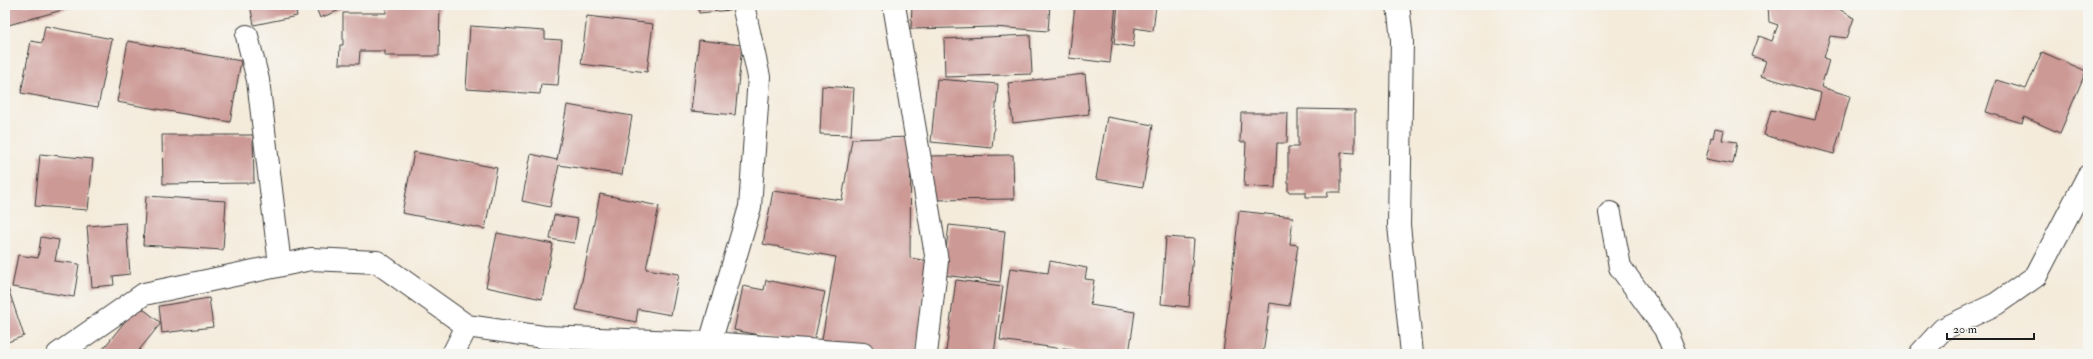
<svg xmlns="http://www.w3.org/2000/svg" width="2093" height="359" font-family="'IM FELL Double Pica',serif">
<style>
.building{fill:#cc9995}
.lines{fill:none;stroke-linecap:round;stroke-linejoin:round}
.minor-casing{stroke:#3c3b39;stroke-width:24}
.minor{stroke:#fff;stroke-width:22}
</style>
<rect width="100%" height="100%" fill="#f6f6f2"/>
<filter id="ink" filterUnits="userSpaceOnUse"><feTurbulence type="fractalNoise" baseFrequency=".025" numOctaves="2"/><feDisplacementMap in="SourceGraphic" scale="8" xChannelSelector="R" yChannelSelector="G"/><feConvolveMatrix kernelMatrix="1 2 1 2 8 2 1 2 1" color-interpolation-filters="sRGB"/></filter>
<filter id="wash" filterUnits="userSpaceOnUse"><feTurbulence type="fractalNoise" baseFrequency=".012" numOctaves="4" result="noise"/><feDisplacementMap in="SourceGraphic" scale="16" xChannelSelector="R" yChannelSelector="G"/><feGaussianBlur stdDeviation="0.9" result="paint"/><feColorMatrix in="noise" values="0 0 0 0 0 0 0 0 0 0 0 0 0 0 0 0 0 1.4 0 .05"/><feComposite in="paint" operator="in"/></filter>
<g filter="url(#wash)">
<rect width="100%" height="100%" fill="#f4ebdb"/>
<g id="blocks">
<!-- building -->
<path class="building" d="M5,5h75l-75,21z
M250,5h45l2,11 -43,9z
M315,5h37l-32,13z
M386,5h54l-1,51h-54v-5h-25l-1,13h-20l1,-19h3v-32h43z
M698,5h33v5l-32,3z
M912,5h138l-2,26 -54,-4 -83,2z
M1075,5h41l-6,58 -41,-5z
M1118,5h38l-3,26 -18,-3 -2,19 -19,-3z
M1768,5h64l22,13 -7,20 -17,-2 -6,22 5,2 -8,27 29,9 -16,58 -70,-19 7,-25 44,10 6,-27 -60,-17 5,-15 -14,-5 7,-20 13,5 6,-16 -9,-3z
M587,16l66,8 -6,48 -66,-8z
M45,26l67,13 -14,68 -77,-14 10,-52 11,2z
M470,26l75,5v8l17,1 -4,45 -17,-1 -1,10 -74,-5z
M1030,35l2,39 -87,3 -1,-38z
M699,40l43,5 -7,70 -44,-4z
M128,41l113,20 -11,61 -113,-20z
M2042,52l44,19 -26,62 -36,-16 -2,6 -36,-11 10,-32 30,9z
M1085,74l4,40 -76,9 -5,-40z
M937,79l61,5 -6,64 -61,-6z
M822,86l32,2 -3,47 -31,-1z
M567,105l65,11 -10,59 -63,-10 -9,42 -28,-6 9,-47 26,6z
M1298,109l57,1v43l-14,-1v40h-13l-1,5h-21v-5h-18v-45h10z
M1241,113h47l-1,30h-10l-2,45 -31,-2 2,-44h-6z
M1107,117l46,8 -10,62 -47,-8z
M1715,128l9,2 -2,10 15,2 -4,22 -27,-5 5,-22 2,1z
M162,135h91l1,48 -91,1z
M911,137l-1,121 19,3 -14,93 -94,-9 15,-88 -73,-13 10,-53 69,9 10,-61z
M414,152l83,16 -12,61 -83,-16z
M40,154l53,5 -5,51 -53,-4z
M1013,155l1,44 -85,1v-44z
M600,194l59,12 -13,63 33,5 -8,41 -33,-6 -2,13 -60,-12z
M146,196l80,5 -3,49 -80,-5z
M1239,211l54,6 -3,27 8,1 -9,61 -19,-3 -7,51h-40z
M554,215l24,4 -4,24 -24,-4z
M126,223l4,51 -17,2 1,9 -22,2 -5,-61z
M949,225l56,6 -5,51 -57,-7z
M497,233l56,11 -11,55 -56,-12z
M41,237l18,3 -4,21 24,3 -5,33 -62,-10 6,-32 20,3z
M1166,237l28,2 -5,68 -28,-3z
M1050,261l37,7 -2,11 9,1 -4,25 45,7 -6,42h-46l1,-2 -84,-12 10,-72 38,5z
M766,280l59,12 -12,54 -79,-16 9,-44 21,4z
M956,280l47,6 -9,68h-29l-19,-3z
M8,288l16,48 -19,7v-54z
M209,298l4,29 -51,6 -3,-27z
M138,305l23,18 -25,31h-37z"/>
</g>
</g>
<g filter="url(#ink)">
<use href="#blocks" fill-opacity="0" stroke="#3c3b39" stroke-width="1"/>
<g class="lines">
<defs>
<path id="minor" d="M743,5l16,72 -9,130 -40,136 153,11
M894,5l43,256 -11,93
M1398,5l4,35 -3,185 13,129
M247,36l11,44 22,185
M1610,213l10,54 45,62 10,25
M58,354l86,-60 167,-35 66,3 90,64 76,11 167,6 -2,11
M453,354l14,-28
M1920,354l23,-25 53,-25 40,-28 52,-100"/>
</defs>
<!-- minor casing -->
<use href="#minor" class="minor-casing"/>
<!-- minor -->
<use href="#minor" class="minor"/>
</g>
</g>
<!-- margin -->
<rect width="2093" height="359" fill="none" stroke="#f6f6f2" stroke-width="20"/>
<!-- scale -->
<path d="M1947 333v6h87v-6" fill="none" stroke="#1c1c1c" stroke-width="2"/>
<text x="1953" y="333" font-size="12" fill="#1c1c1c" stroke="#f6f6f2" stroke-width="3" paint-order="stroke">20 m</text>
</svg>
